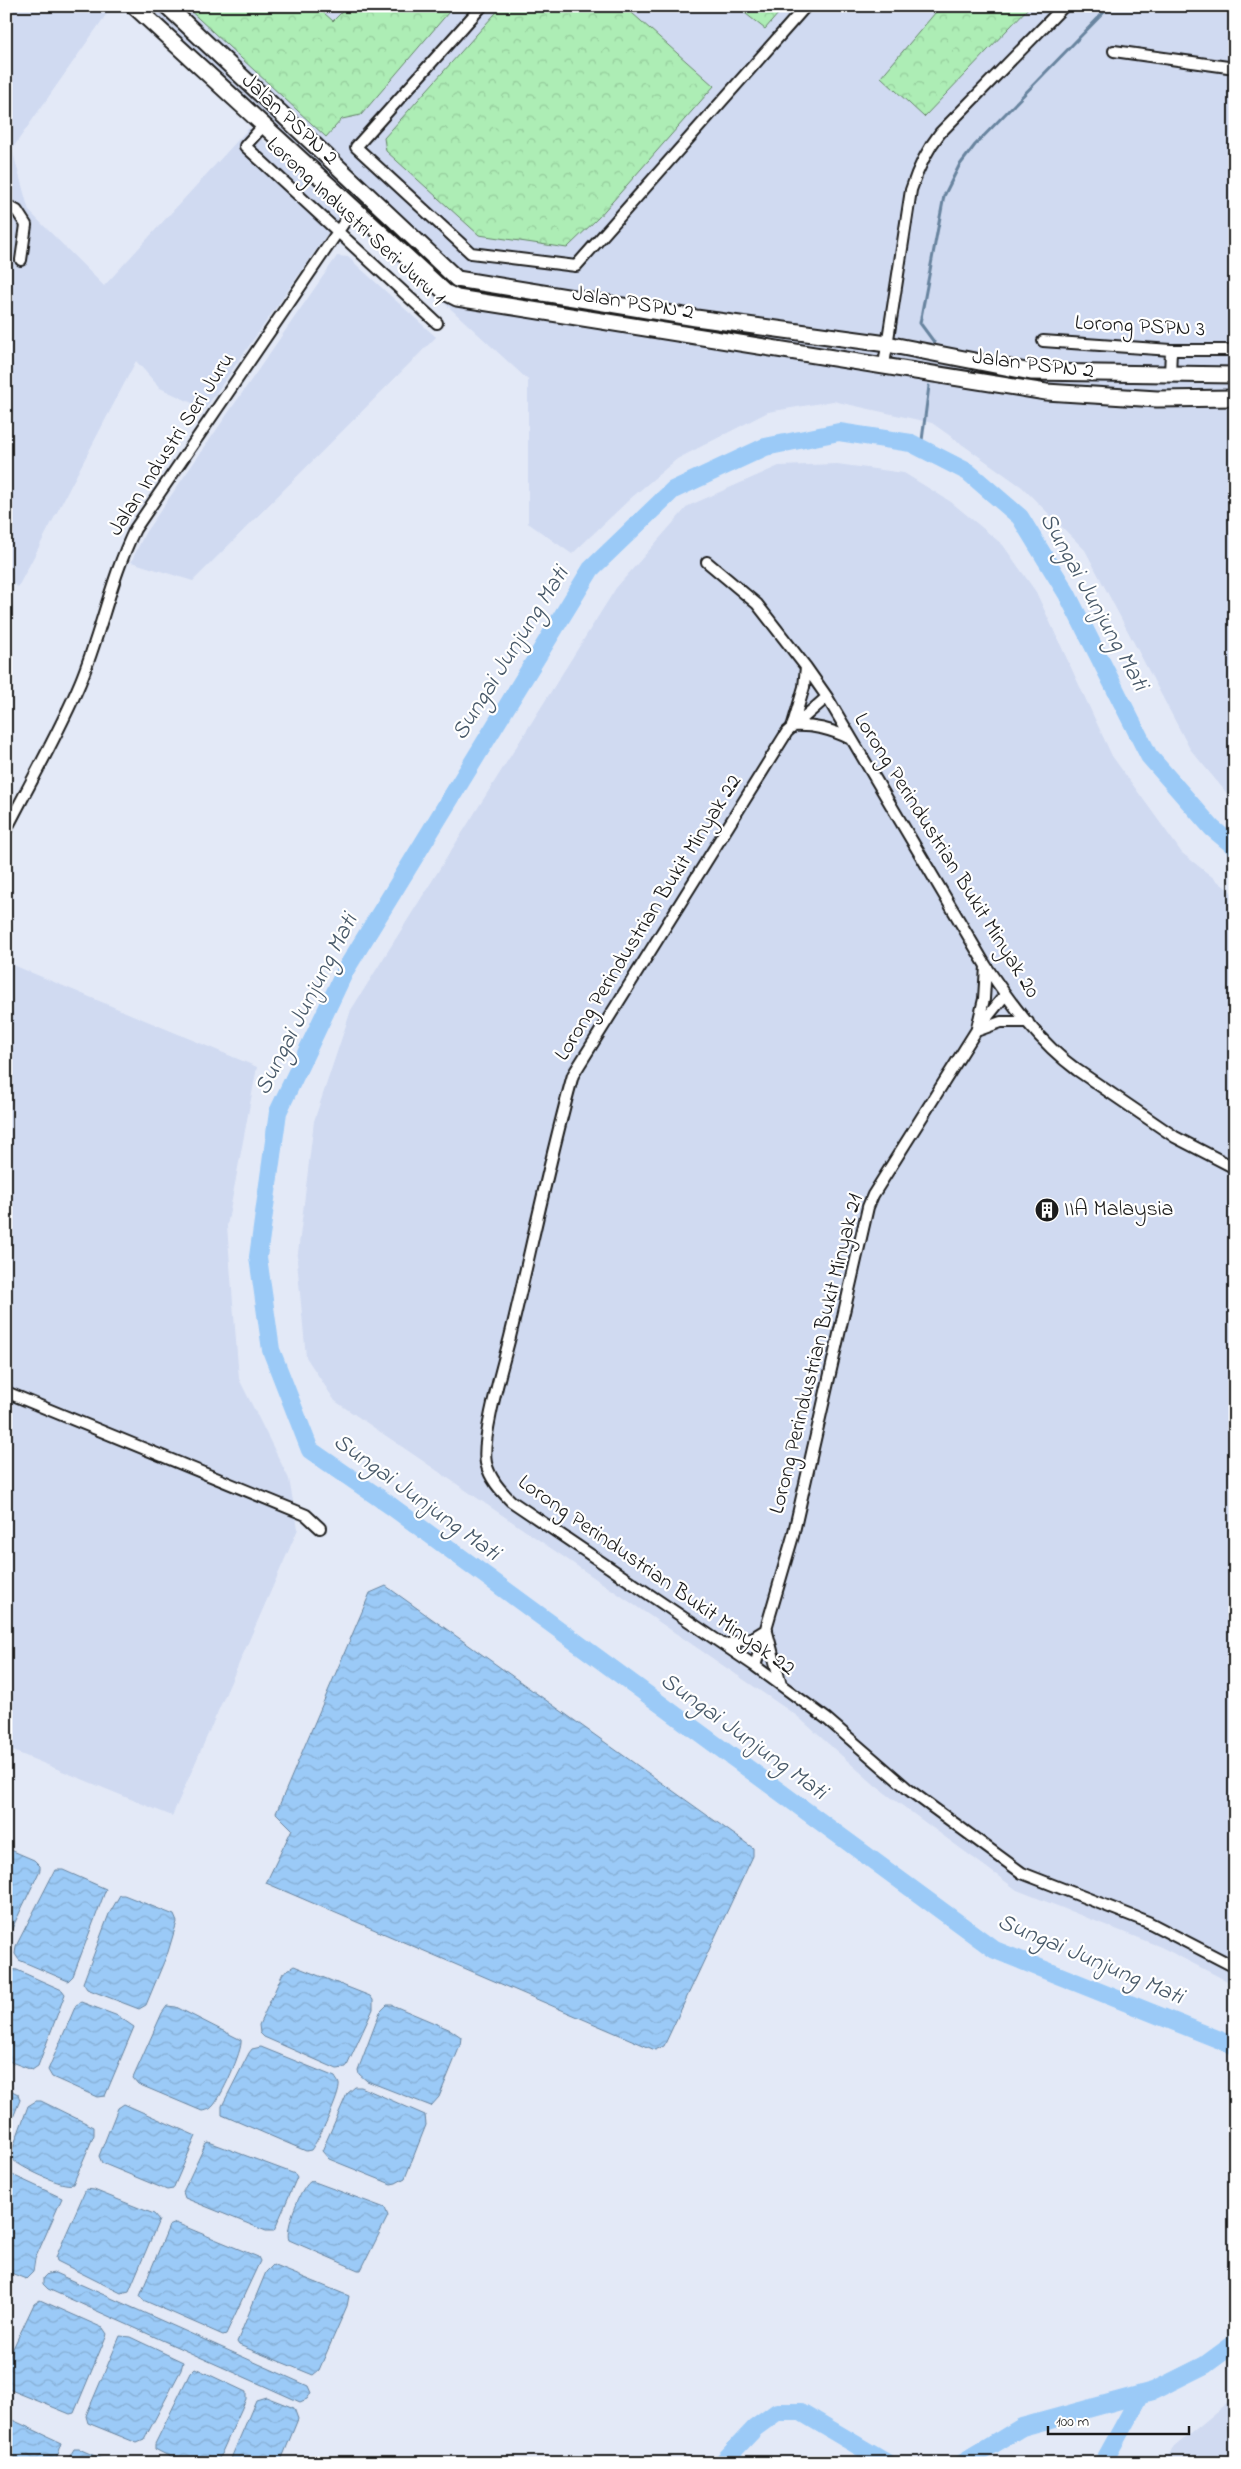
<svg xmlns="http://www.w3.org/2000/svg" width="1241" height="2469" font-family="'Indie Flower',sans-serif">
<style>
.built{fill:#d0daf1}
.forest{fill:url(#forest-crowns);stroke:#648468}
.water{fill:url(#water-waves);stroke:#68849f}
.lines{fill:none;stroke-linecap:round;stroke-linejoin:round}
.stream{stroke:#68849f;stroke-width:3}
.river{stroke:#9bcaf7;stroke-width:18}
.street-casing{stroke:#1c1c1c;stroke-width:14}
.secondary-casing{stroke:#1c1c1c;stroke-width:19}
.street{stroke:#fff;stroke-width:10}
.secondary{stroke:#fff;stroke-width:15}
.labels{text-anchor:middle;dominant-baseline:central;stroke-width:4.5;stroke-linejoin:round;paint-order:stroke}
.street-label{font-size:22px;fill:#1c1c1c;stroke:#fff}
.poi-label{font-size:22px;fill:#1c1c1c;stroke:#fff;text-anchor:start}
.water-label{font-size:24px;font-style:italic;fill:#485969;stroke:#fff}
</style>
<defs>
<pattern id="forest-crowns" width="20" height="18" patternUnits="userSpaceOnUse" patternTransform="scale(1.25)"><rect width="20" height="18" fill="#adedb5"/><path d="M2 6a3 3 0 1 1 6 0M12 15a3 3 0 1 1 6 0" fill="none" stroke="#94cb9b"/></pattern>
<pattern id="water-waves" width="16" height="10" patternUnits="userSpaceOnUse" patternTransform="scale(1.25)"><rect width="16" height="10" fill="#9bcaf7"/><path d="M0 5q4-4 8 0t8 0" fill="none" stroke="#85add3"/></pattern>
</defs>
<rect width="100%" height="100%" fill="#e3e9f7"/>
<filter id="ink" filterUnits="userSpaceOnUse"><feTurbulence type="fractalNoise" baseFrequency=".02" numOctaves="2"/><feDisplacementMap in="SourceGraphic" scale="10" xChannelSelector="R" yChannelSelector="G"/><feConvolveMatrix kernelMatrix="1 2 1 2 8 2 1 2 1" color-interpolation-filters="sRGB"/></filter>
<g filter="url(#ink)">
<!-- built -->
<path class="built" d="M6,6h95l7,6 -96,137 17,62 75,75 145,-158 93,85 -137,196 -45,-21 -24,-27 -118,226 -12,-9z
M122,6h1113v797l-45,-54 -105,-199 -63,-63 -90,-64 -99,-22 -65,11 -91,47 -46,39 -59,56 -44,-31v-143z
M337,256l11,1 88,80 -243,244 -62,-19 14,-29z
M837,464l67,9 47,29 52,43 33,47 76,164 70,97 53,42v1090l-74,-38 -144,-57 -140,-103 -80,-71 -462,-315 -29,-44 -9,-96 17,-140 37,-111 265,-422 72,-82 91,-40z
M6,962l251,105 -30,159 12,153 50,100 9,50 -126,287 -166,-68z
M1235,2397v66h-72l11,-16z"/>
<!-- forest -->
<path class="forest" d="M185,6h131l17,15 15,-15h106l-93,109 -19,4 -16,18z
M502,6h135l-5,7 82,73 -116,132 -31,30 -88,-13 -93,-84 -2,-13z
M736,6h49l-20,23z
M941,6h89l-106,111 -43,-40z"/>
<!-- water -->
<path class="water" d="M386,1586l367,262v8l-89,190 -9,4 -389,-167 26,-54 -16,-16 94,-220z
M6,1848l28,12 6,6v4l-34,71z
M55,1870h8l43,19 -33,87 -5,5 -49,-21 -4,-6 1,-8z
M120,1895h4l50,20 3,7 -9,30 -22,53 -7,4 -52,-20 -4,-6 26,-69z
M294,1966l76,30 3,4v9l-27,59 -9,1 -73,-32 -4,-4 -1,-8 24,-52z
M11,1969l6,1 45,20 3,4 -27,72 -6,4 -26,-10v-89z
M81,2002l37,14 16,11 -29,69 -8,1 -45,-20 -4,-7 28,-65z
M387,2005h5l59,25 10,7 -1,9 -21,51 -8,9 -64,-25 -8,-7 -1,-4 22,-58z
M167,2006l9,1 65,33c2,10 -20,58 -28,66 -3,4 -6,4 -11,5l-64,-27 -5,-6 29,-65z
M261,2047l74,30c1,2 3,4 4,7 2,10 -21,57 -28,66l-5,1 -84,-36v-9l27,-53 3,-4z
M355,2087h6l64,28 1,10 -21,53 -9,5 -5,1 -62,-25 -7,-8 25,-57z
M6,2088l12,6 2,6 -14,35z
M36,2101h5l53,26v8l-21,49c-10,4 -53,-17 -61,-25l-1,-6 17,-47z
M124,2104l72,32 -23,53 -6,1 -65,-27 -3,-7 19,-48z
M209,2142l86,32 2,3 -23,54h-8l-81,-33 -2,-6 23,-49z
M6,2172l56,26 -27,61 -2,13 -7,7 -20,-8z
M312,2181l73,27 3,8 -27,54h-3l-69,-30c-5,-10 13,-57 23,-59z
M86,2189l8,1 60,24 5,6 -30,71 -8,2 -64,-32 -1,-4z
M176,2223l82,34 2,4 -34,73 -3,1 -80,-35 -3,-4 29,-70z
M273,2265l76,31 -2,10 -28,64 -6,5 -74,-30 -2,-3 29,-70z
M55,2273l253,113 3,7 -4,6 -7,3 -252,-113 -5,-5v-6l4,-4z
M40,2300l63,28 4,6 -33,79 -4,1 -64,-26v-23l2,-6 26,-55z
M120,2336l10,1 53,25 -2,8 -37,70 -7,3 -49,-20 -2,-7 2,-5z
M195,2368l51,24v7l-29,64h-35l-27,-14v-5l35,-71z
M266,2397l28,11 4,11 -18,44h-51l27,-63z
M6,2417l56,26 -7,20h-49z
M74,2449h5l32,14h-45z"/>
<g class="lines">
<!-- stream -->
<path class="stream" d="M934,342l-14,-19 24,-127 15,-30 16,-21 135,-139
M921,448l8,-62"/>
<!-- river -->
<path class="river" d="M1235,847l-23,-19 -63,-72 -82,-162 -47,-77 -52,-45 -57,-29 -72,-11 -74,15 -92,43 -82,79 -245,400 -68,143 -20,145 13,93 39,100 81,56 604,444 240,96
M722,2463l33,-35 22,-16h24l86,51
M963,2463l59,-36 131,-36 52,-26 30,-22
M1103,2463l38,-69"/>
<defs>
<path id="street" d="M482,6l-126,141 115,106 105,13 230,-260
M1114,51l121,17
M264,125l-19,21 192,177
M6,205l11,6 9,14 -5,35
M1043,341l128,9h64
M884,365l27,-175c7,-22 15,-39 29,-57l124,-127
M1170,375l1,-25
M707,562l50,42 49,63 21,30 159,269c25,38 54,77 91,104l98,67 60,31
M827,697l-40,35 -214,343c-24,86 -42,175 -63,262 -7,28 -29,101 -24,126 4,16 14,27 25,38l244,165 72,53 82,71 113,83 126,49 87,45
M793,724l11,-37 2,-20
M792,726c22,-1 39,3 59,13
M6,830c25,-49 53,-97 74,-147 21,-50 31,-105 55,-154l219,-321
M977,1028l7,-29 2,-33
M979,1030l22,-8h27
M6,1392l300,123 14,13
M767,1632l14,53
M724,1645l30,-8 13,-8
M755,1666l38,-130 75,-329 5,-12 103,-164 29,-36"/>
<path id="secondary" d="M134,6l311,286 12,6 589,94 111,7 78,-1
M167,6l290,273 239,39 191,26 144,28 204,3"/>
</defs>
<!-- street casing -->
<use href="#street" class="street-casing"/>
<!-- secondary casing -->
<use href="#secondary" class="secondary-casing"/>
<!-- street -->
<use href="#street" class="street"/>
<!-- secondary -->
<use href="#secondary" class="secondary"/>
</g>
</g>
<!-- icons -->
<defs>
<symbol id="building-disc" viewBox="-11 -11 22 22"><circle r="9.5" fill="#1c1c1c" stroke="#fff"/><path d="M-4-6H4V6H1V3H-1V6H-4ZM-2.5-4.3h1.7v1.8h-1.7ZM.8-4.3h1.7v1.8H.8ZM-2.5-1h1.7V.8h-1.7ZM.8-1h1.7V.8H.8Z" fill="#fff"/></symbol>
</defs>
<g fill-rule="evenodd">
<use href="#building-disc" x="1033" y="1196" width="28" height="28"/>
</g>
<g class="labels">
<!-- street labels -->
<g class="street-label">
<text transform="translate(289 120) rotate(43)">Jalan PSPN 2</text>
<text transform="translate(355 222) rotate(43)">Lorong Industri Seri Juru 1</text>
<text transform="translate(633 304) rotate(9)">Jalan PSPN 2</text>
<text transform="translate(1140 327) rotate(3)">Lorong PSPN 3</text>
<text transform="translate(1033 365) rotate(7)">Jalan PSPN 2</text>
<text transform="translate(172 445) rotate(-57)">Jalan Industri Seri Juru</text>
<text transform="translate(946 856) rotate(58)">Lorong Perindustrian Bukit Minyak 20</text>
<text transform="translate(649 918) rotate(-58)">Lorong Perindustrian Bukit Minyak 22</text>
<text transform="translate(817 1354) rotate(-76)">Lorong Perindustrian Bukit Minyak 21</text>
<text transform="translate(656 1576) rotate(35)">Lorong Perindustrian Bukit Minyak 22</text>
</g>
<!-- poi labels -->
<g class="poi-label">
<text x="1064" y="1210">IIA Malaysia</text>
</g>
<!-- water labels -->
<g class="water-label">
<text transform="translate(1093 602) rotate(61)">Sungai Junjung Mati</text>
<text transform="translate(511 654) rotate(-58)">Sungai Junjung Mati</text>
<text transform="translate(307 1005) rotate(-63)">Sungai Junjung Mati</text>
<text transform="translate(416 1498) rotate(36)">Sungai Junjung Mati</text>
<text transform="translate(743 1737) rotate(36)">Sungai Junjung Mati</text>
<text transform="translate(1090 1960) rotate(23)">Sungai Junjung Mati</text>
</g>
</g>
<!-- margin -->
<rect width="1241" height="2469" fill="none" stroke="#fff" stroke-width="25"/>
<rect x="12" y="12" width="1216" height="2444" fill="none" stroke="#1c1c1c" stroke-width="2" filter="url(#ink)"/>
<!-- scale -->
<path d="M1048 2426v8h141v-8" fill="none" stroke="#1c1c1c" stroke-width="2.5"/>
<text x="1056" y="2426" font-size="15" fill="#1c1c1c" stroke="#ffffff" stroke-width="4" paint-order="stroke">100 m</text>
</svg>
